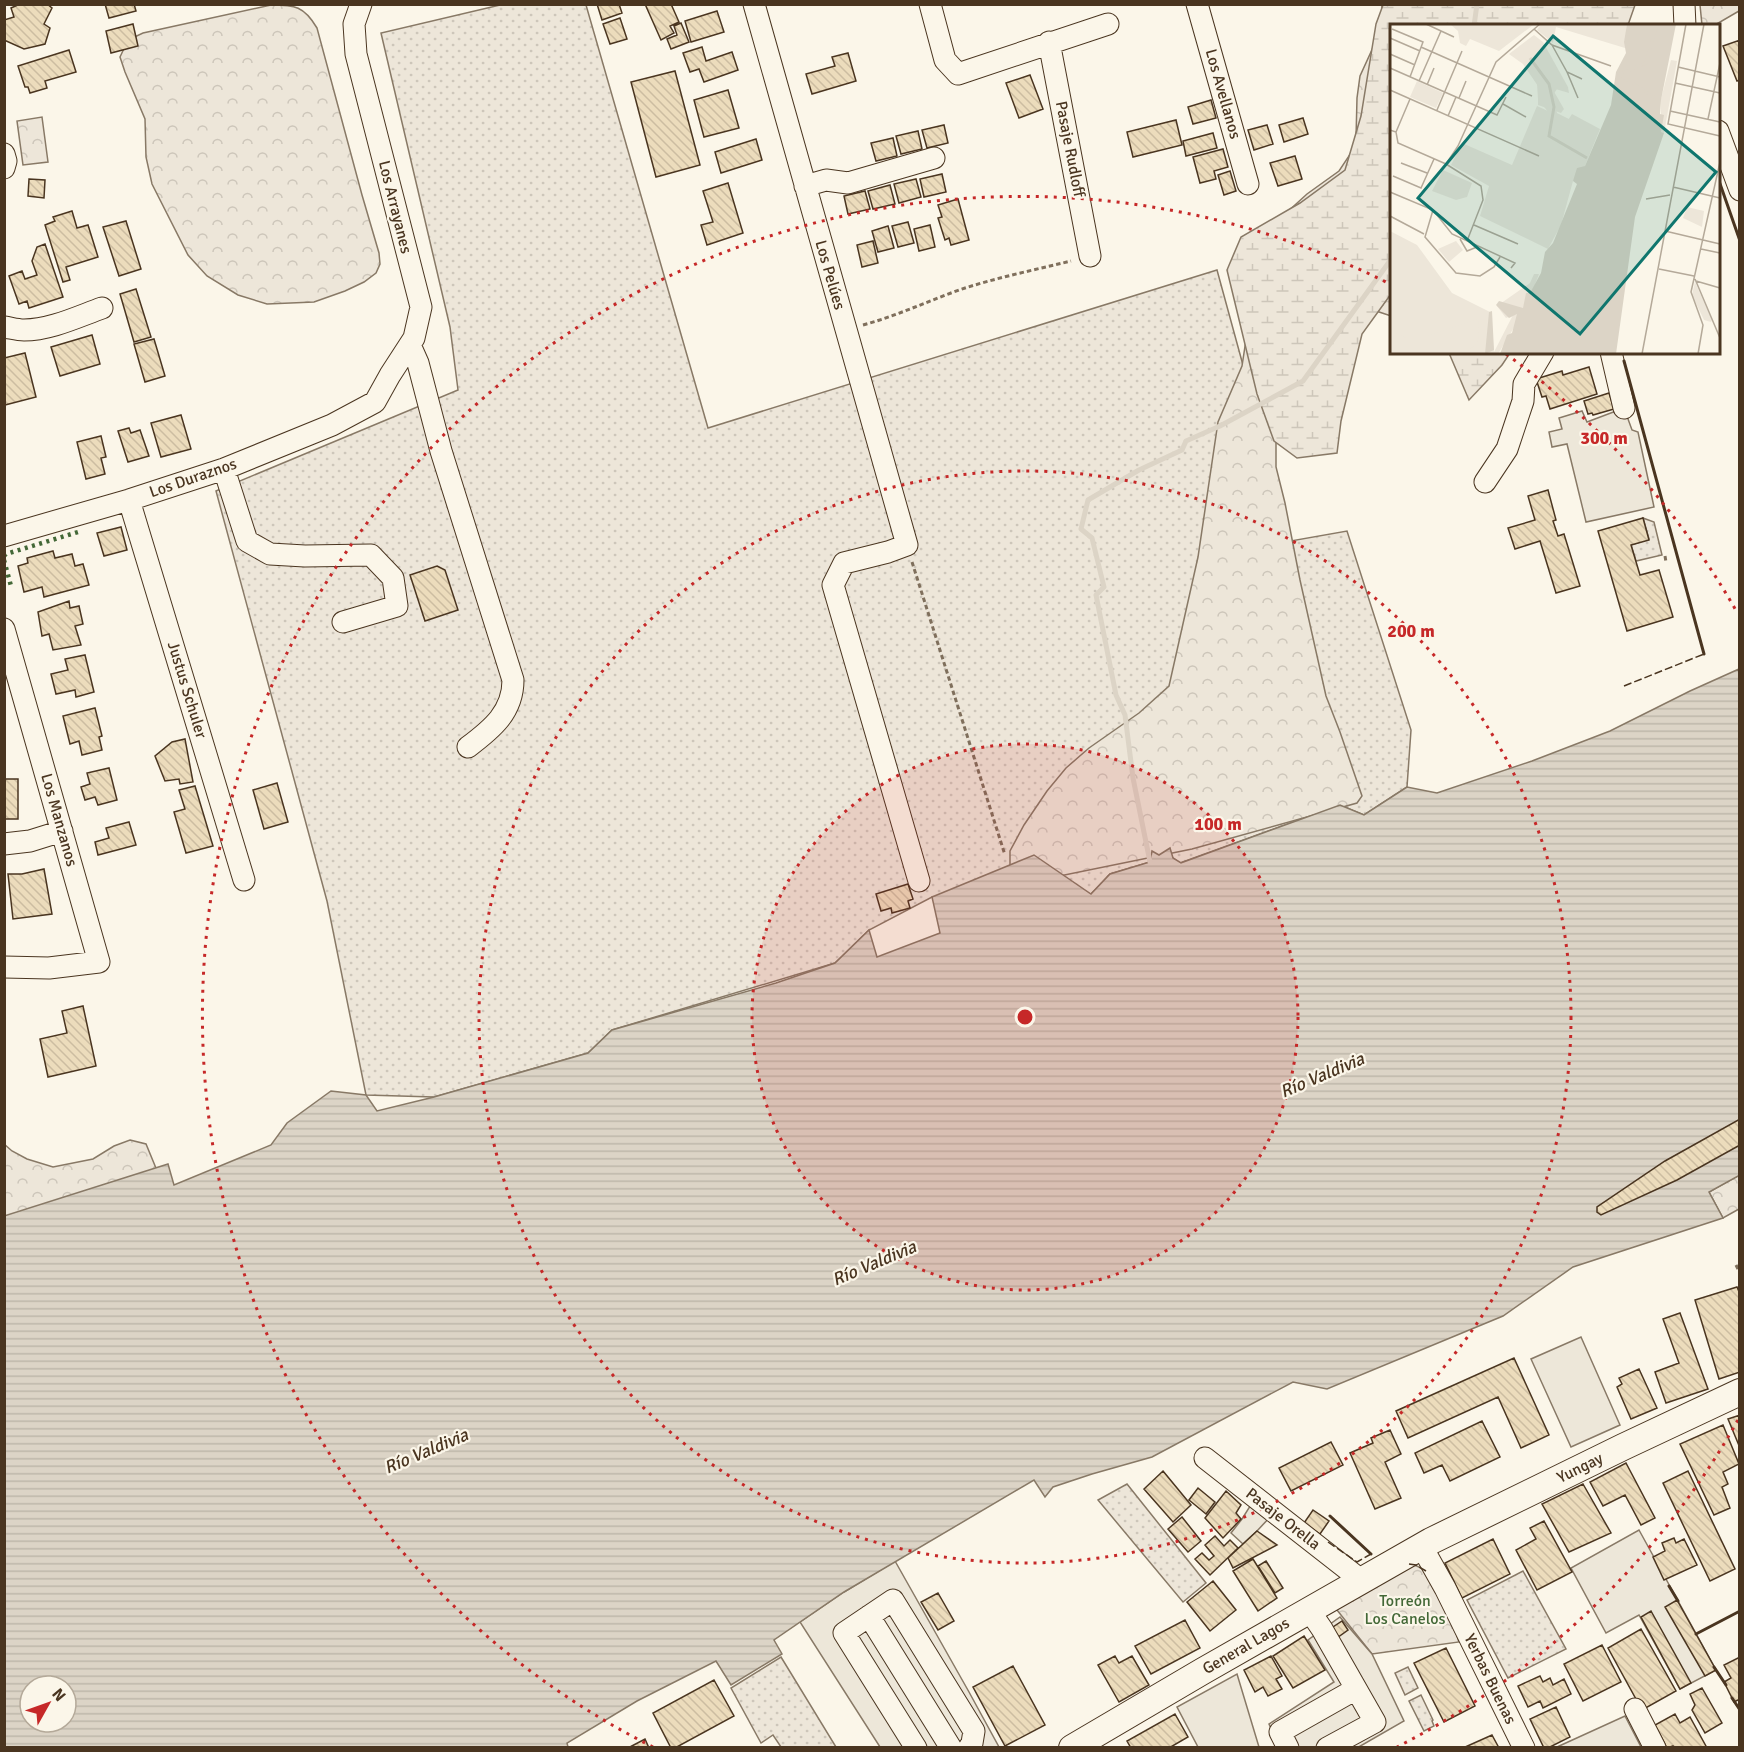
<svg xmlns="http://www.w3.org/2000/svg" width="1744" height="1752" font-family="Signika,sans-serif">
<style>
.grass{fill:url(#grass-dots);stroke:#887966;stroke-width:1.5}
.forest{fill:url(#forest-crowns);stroke:#887966;stroke-width:1.5}
.wetland{fill:url(#wetland-marsh);stroke:#887966;stroke-width:1.5}
.parking{fill:#ede7d9;stroke:#887966;stroke-width:1.5}
.water{fill:url(#water-rules);stroke:#887966;stroke-width:1.5;fill-rule:evenodd}
.lines{fill:none;stroke-linecap:round;stroke-linejoin:round}
.stream{stroke:#dcd4c6;stroke-width:5}
.building{fill:url(#building-back-hatch);stroke:#4a3520;stroke-width:1.5}
.minor-casing{stroke:#4a3520;stroke-width:23}
.major-casing{stroke:#4a3520;stroke-width:28}
.path{stroke:#7f6f5c;stroke-width:3;stroke-dasharray:4.5 3;stroke-linecap:butt}
.minor{stroke:#fbf6e9;stroke-width:21}
.major{stroke:#fbf6e9;stroke-width:26}
.hedge{stroke:#436837;stroke-width:4.5;stroke-dasharray:3 4.5;stroke-linecap:butt}
.fence{stroke:#4a3520;stroke-width:1.5;stroke-dasharray:8 3;stroke-linecap:butt}
.wall{stroke:#4a3520;stroke-width:3}
.ring{fill:none;stroke:#c62828;stroke-width:3;stroke-dasharray:3 6}
.labels{text-anchor:middle;dominant-baseline:central;stroke-width:4.5;stroke-linejoin:round;paint-order:stroke}
.street-label{font-size:16px;fill:#4a3520;stroke:#fbf6e9}
.park-label{font-size:16px;fill:#436837;stroke:#fbf6e9}
.water-label{font-size:18px;font-style:italic;fill:#4a3520;stroke:#fbf6e9}
.inset-river{fill:none;stroke:#dcd4c6;stroke-width:3}
.inset-road{fill:none;stroke:#b4a999;stroke-width:1.5}
.view{fill:#0f766e;fill-opacity:0.15;stroke:#0f766e;stroke-width:3}
.inset-edge{fill:none;stroke:#4a3520;stroke-width:3}
.centre{fill:#c62828;stroke:#fbf6e9;stroke-width:3}
.ring-label{font-size:18px;text-anchor:middle;font-weight:bold;fill:#c62828;stroke:#fbf6e9;stroke-width:4.5;stroke-linejoin:round;paint-order:stroke}
</style>
<defs>
<pattern id="grass-dots" width="8" height="8" patternUnits="userSpaceOnUse" patternTransform="scale(1.5)"><rect width="8" height="8" fill="#ede6d9"/><path d="M2 2h.1M6 6h.1" fill="none" stroke="#cdc6ba" stroke-width="1.8" stroke-linecap="round"/></pattern>
<pattern id="forest-crowns" width="20" height="18" patternUnits="userSpaceOnUse" patternTransform="scale(1.5)"><rect width="20" height="18" fill="#ede6d9"/><path d="M2 6a3 3 0 1 1 6 0M12 15a3 3 0 1 1 6 0" fill="none" stroke="#cdc6ba"/></pattern>
<pattern id="wetland-marsh" width="20" height="14" patternUnits="userSpaceOnUse" patternTransform="scale(1.5)"><rect width="20" height="14" fill="#ede6d9"/><path d="M1 5h8M5 5V1M11 12h8M15 12V8" fill="none" stroke="#cdc6ba"/></pattern>
<pattern id="water-rules" width="6" height="5" patternUnits="userSpaceOnUse" patternTransform="scale(1.5)"><rect width="6" height="5" fill="#dcd4c6"/><path d="M0 2.5h6" fill="none" stroke="#beb7aa"/></pattern>
<pattern id="building-back-hatch" width="6" height="6" patternUnits="userSpaceOnUse" patternTransform="scale(1.5)"><rect width="6" height="6" fill="#ecdcbc"/><path d="M-1 5l2 2M0 0l6 6M5-1l2 2" fill="none" stroke="#ccbda1"/></pattern>
</defs>
<rect width="100%" height="100%" fill="#fbf6e9"/>
<!-- grass -->
<path class="grass" d="M500,5h86l122,423 509,-158 74,271 56,-10 64,199 -4,57 -43,28 -24,-10 -160,58 -7,-5 -23,4 -40,12 -19,20 -159,3 -63,33 -34,33 -223,67 -24,23 -154,44 -68,-2 -39,-194 -111,-410 242,-101 -8,-63 -69,-294z
M1643,518l11,4 8,33 -26,6 -5,-16 18,-6z
M1127,1484l79,99 -23,19 -85,-102z
M1523,1571l43,78 -58,29 -41,-78z
M781,1657l55,90h-55l-8,-12 -12,8 -30,-55z
M1408,1667l10,21 -13,7 -10,-22z
M1421,1695l12,25 -1,1 2,5 -10,5 -15,-30z"/>
<!-- forest -->
<path class="forest" d="M271,5c24,0 33,1 46,23l45,167 17,58 1,11 -4,9 -12,9 -19,9 -31,11 -47,2 -29,-9 -31,-19 -19,-21 -36,-71 -6,-27 -1,-38 -20,-47 -5,-15 8,-17 15,-7z
M1382,5h249l-239,21 -1,290 -15,-5 -100,126v30l9,36 15,77 26,116 14,36 22,64 -5,7 -165,46 -152,31 -30,-14v-15l14,-26 23,-34 19,-23 23,-20 50,-35 30,-27 29,-129 20,-135 24,-56 20,-131 45,-41 32,-23 12,-18 5,-15 1,-40 3,-22 21,-46z
M1700,5h39v6l-24,14h-13z
M42,117l6,45 -25,3 -6,-44z
M130,1140l16,4 12,29 -153,59 -1,-88 8,7 15,8 26,8 40,-8 21,-13z
M1739,1175v34l-16,9 -14,-26z
M1408,1564c33,3 42,52 51,78l-87,12 -39,-49z"/>
<!-- wetland -->
<path class="wetland" d="M1383,5h252l-7,20 -236,1 -1,268 -29,40 -21,87 -4,32 -40,5 -23,-17 -17,-47 -30,-124 14,-33 59,-34 45,-33 16,-54 15,-92z
M1449,353h61l-8,12 -33,35z"/>
<!-- parking -->
<path class="parking" d="M1624,408l8,22 6,2 16,75 -68,15 -19,-78 -15,3 -3,-15 13,-3 -3,-11 23,-7 5,11z
M1581,1337l39,88 -49,22 -40,-88z
M1252,1503l18,14 -13,14 -14,13 -12,-11 11,-14z
M1639,1530l77,140 -36,19 -41,-74 -33,18 -35,-65z
M895,1561l74,131 30,55h-119l-80,-125 44,-30z
M1340,1617l32,37 32,67 -47,27 -78,-1 -10,-23 65,-42 -26,-42z
M1237,1674l22,73h-61l-21,-40z
M1625,1716l16,31h-84z"/>
<!-- water -->
<path class="water" d="M1739,669l1,506 -31,17 14,26 -150,49 -70,49 -176,73 -34,-7 -141,75 -60,17 -39,13 -8,10 -11,-17 -190,112 -70,48 8,14 -51,31 -15,-24 -79,40 -70,42 1,4h-563l-1,-531 164,-52 6,21 97,-40 16,-22 44,-32 35,4 11,16 57,-14 154,-44 24,-23 164,-47 59,-20 34,-33 8,27 63,-24 -8,-36 102,-42 57,39 19,-20 40,-12 2,-11 7,4 11,-7 3,10 8,5 159,-58 24,10 43,-28 30,6 95,-32 78,-30 80,-40zM30,1686h36v36h-36z"/>
<g class="lines">
<!-- stream -->
<path class="stream" d="M1474,26l3,-22
M1150,862l-17,-84 -8,-63 -9,-20 -20,-100 8,-8 -12,-49 -11,-9 7,-29 51,-30 43,-20 4,-9 34,-15 83,-45 89,-123"/>
</g>
<!-- building -->
<path class="building" d="M20,4h27l5,4 -8,16 6,4 -5,16 -21,5 -20,-9v-20l10,-3 -3,-9z
M105,4h29l2,7 -27,7z
M597,4h22l3,9 -20,7z
M645,4h26l8,18 -9,4 4,7 -13,7z
M717,11l7,21 -33,10 -6,-21z
M620,18l7,21 -17,5 -7,-20z
M681,23l8,19 -18,7 -4,-10 10,-4 -3,-9z
M133,24l5,22 -27,7 -5,-22z
M1740,40v40l-3,1 -14,-35z
M702,47l4,14 26,-9 6,18 -34,12 -5,-13 -9,3 -7,-19z
M69,50l7,22 -31,9 2,7 -17,5 -2,-6h-3l-7,-21z
M848,53l8,28 -44,13 -6,-20 29,-8 -3,-9z
M675,71l25,94 -44,12 -25,-95z
M1030,75l13,34 -24,9 -13,-35z
M728,90l11,38 -35,9 -10,-37z
M1211,100l5,18 -23,6 -5,-17z
M1303,118l5,16 -24,8 -5,-17z
M1176,120l6,25 -49,12 -6,-25z
M944,125l4,18 -21,5 -5,-18z
M1267,125l6,19 -19,6 -6,-20z
M918,131l4,18 -21,5 -5,-18z
M1213,133l4,15 -31,8 -3,-15z
M893,138l4,18 -21,5 -5,-18z
M756,139l6,21 -41,13 -6,-21z
M1223,149l5,18 -14,4 2,8 -16,4 -7,-26z
M1295,156l7,23 -24,7 -8,-23z
M1230,171l6,20 -12,4 -6,-20z
M942,174l4,18 -22,5 -4,-18z
M29,179l16,1 -1,18 -16,-2z
M916,179l5,18 -22,6 -5,-19z
M728,183l15,50 -36,12 -6,-20 12,-3 -10,-31z
M890,185l5,19 -22,5 -5,-18z
M865,191l5,18 -22,5 -4,-18z
M958,199l11,41 -18,5 -2,-7 -4,2 -7,-22 4,-1 -4,-12z
M72,211l5,17 11,-3 10,32 -32,10 4,13 -7,2 -18,-57 10,-4 -2,-4z
M126,221l15,48 -22,7 -16,-49z
M908,222l6,21 -16,4 -6,-21z
M930,225l5,22 -16,4 -5,-22z
M888,226l6,22 -16,4 -6,-21z
M873,241l5,22 -16,4 -5,-22z
M45,244l18,53 -34,11 -2,-7 -8,3 -10,-28 13,-5 3,8 12,-4 -5,-14 5,-14z
M136,289l15,48 -17,5 -14,-48z
M92,335l8,29 -40,12 -9,-29z
M154,339l11,37 -20,6 -11,-38z
M25,353l11,44 -31,8 -1,-47z
M1589,367l8,27 -47,15 -4,-13 -4,1 -6,-18 26,-8 1,4z
M1609,393l5,16 -21,6 -1,-2 -4,1 -4,-13z
M181,415l10,34 -30,8 -10,-34z
M129,428l2,5 9,-3 9,26 -21,6 -10,-31z
M101,436l5,21 -5,1 4,16 -19,5 -9,-37z
M1548,490l8,30 -3,1 5,15 6,-2 16,52 -24,7 -16,-52 -25,8 -7,-21 27,-8 -7,-24z
M1643,518l6,22 -18,5 9,30 19,-5 14,47 -46,14 -29,-100z
M121,527l6,23 -23,6 -7,-23z
M53,551l2,7 17,-4 3,12 8,-2 6,21 -45,12 -2,-10 -18,5 -6,-26 10,-3 -1,-5z
M437,566l8,4 13,40 -33,11 -15,-46z
M69,601l1,7 9,-2 4,18 -8,2 6,19 -28,5 -4,-16 -7,2 -4,-24z
M85,655l9,37 -18,5 -1,-7 -19,4 -5,-20 17,-4 -3,-11z
M95,708l7,28 -3,1 3,13 -20,5 -3,-14 -9,3 -7,-28z
M185,739l8,43 -13,2 -1,-5 -14,2 -10,-25 17,-14z
M109,768l8,32 -19,5 -3,-8 -10,3 -4,-13 9,-3 -3,-11z
M4,779h14v40h-14z
M277,783l11,39 -24,7 -11,-39z
M195,786l18,60 -27,7 -12,-41 11,-3 -6,-19z
M129,822l7,23 -38,10 -3,-13 14,-4 -3,-10z
M44,869l8,45 -39,5 -5,-45h14z
M908,884l5,15 -5,2 2,7 -18,5 -1,-5 -10,3 -5,-17z
M83,1006l13,60 -48,11 -8,-38 27,-6 -5,-22z
M1740,1119v26l-63,35 -76,35 -4,-3v-5l68,-46z
M1737,1287l3,7v78l-21,7 -24,-79z
M1680,1313l28,76 -42,14 -11,-31 24,-9 -16,-44z
M1514,1358l35,77 -28,13 -23,-51 -90,41 -12,-27z
M1639,1369l18,39 -26,11 -14,-32 5,-3 -3,-6z
M1740,1415v33l-12,-29z
M1482,1421l18,36 -50,24 -8,-16 -18,8 -9,-20z
M1723,1425l16,39 -16,8 5,12 -6,3 8,21 -16,7 -34,-71z
M1390,1430l11,24 -16,8 16,36 -26,11 -25,-56 23,-10 -2,-5z
M1331,1442l12,23 -52,26 -12,-23z
M1626,1463l29,55 -14,7 -16,-30 -22,11 -13,-24z
M1163,1471l28,34 -18,17 -29,-33z
M1688,1471l47,98 -25,12 -47,-98z
M1583,1484l28,49 -42,19 -27,-48z
M1198,1488l17,14 -9,12 -17,-14z
M1226,1491l15,14 -5,8 5,6 -18,19 -18,-20z
M1313,1510l16,11 -9,13 -16,-11z
M1182,1517l19,24 -13,11 -20,-23z
M1544,1521l28,51 -35,18 -21,-40 20,-11 -6,-11z
M1257,1531l20,14 -44,23 -5,-10z
M1215,1536l9,10 6,-6 8,8 -28,27 -15,-16 7,-6 7,7 5,-4 -9,-11z
M1674,1538l2,5 8,-4 13,26 -33,15 -11,-23 12,-6 -3,-8z
M1493,1539l17,35 -48,24 -17,-35z
M1253,1559l24,39 -19,13 -25,-40z
M1266,1561l17,27 -8,5 -17,-27z
M1213,1581l23,29 -26,21 -23,-29z
M938,1593l16,28 -16,9 -17,-28z
M1677,1600l39,70 -11,6 -40,-69z
M1651,1611l40,72 -11,6 -39,-72z
M1185,1620l15,28 -49,26 -16,-28z
M1342,1621l6,9 -21,15 -6,-10z
M1641,1629l35,62 -34,19 -34,-62z
M1304,1636l21,34 -32,18 -20,-32z
M1602,1645l19,37 -38,19 -19,-37z
M1446,1648l29,58 -31,16 -30,-59z
M1115,1656l4,7 13,-7 17,29 -30,17 -21,-37z
M1271,1656l11,20 -6,3 6,10 -14,7 -5,-9 -8,5 -11,-22z
M1740,1657v42l-6,3 -10,-20 7,-4 -7,-13z
M1013,1666l32,59 -40,21 -32,-59z
M1540,1676l3,6 7,-4 3,7 11,-6 7,15 -28,14 -3,-7 -12,6 -10,-21z
M714,1680l20,36 -59,32h-4l-18,-35z
M1702,1688l20,35 -17,10 -13,-23 3,-5 -5,-11z
M1556,1707l14,30 -22,11h-4l-14,-29z
M1175,1714l13,23 -19,11h-38l-4,-7z
M1675,1714l5,9 10,-6 17,31h-33l-1,-2 -6,2 -12,-23z
M1492,1735l7,13h-36z
M645,1739l4,9h-21z"/>
<g class="lines">
<defs>
<path id="minor" d="M754,4l153,541 -19,7 -44,11 -11,22 86,296
M930,4l15,56 13,14 150,-50
M1197,4l51,180
M1684,4l1,22
M1049,42l41,214
M1718,131l22,59
M4,154l2,7 -2,7
M805,186l21,-6 22,3 86,-25
M4,327c7,1 13,3 20,3 26,0 53,-13 78,-22
M410,345l8,18 23,88 72,229c0,32 -21,49 -45,67
M1611,352l13,56
M224,469l23,72 23,13 35,2 66,-1 22,23 4,28 -54,16
M1485,482l22,-33 16,-48 1,-17 19,-32
M129,500l115,380
M4,536l125,-36 95,-31 108,-44 43,-23 15,-27 24,-37 7,-31 -65,-253 -2,-30 7,-20
M4,629l95,333 -50,6 -45,-1
M4,844l26,-3 32,-10
M1205,1458l156,122
M1422,1547l23,41 79,160
M1309,1610l13,19 53,93 -48,26
M869,1616l82,132
M1635,1709l20,39
M916,1748l-72,-115 49,-33 81,131 -2,12 -3,5
M1288,1748l-8,-16 76,-43"/>
<path id="major" d="M1072,1748l131,-77 228,-130 192,-94 117,-55"/>
</defs>
<!-- minor casing -->
<use href="#minor" class="minor-casing"/>
<!-- major casing -->
<use href="#major" class="major-casing"/>
<!-- path -->
<path class="path" d="M863,325c33,-9 63,-23 96,-35 36,-12 75,-20 112,-29
M1665,556l1,6
M912,562l93,293
M1736,1265l4,8"/>
<!-- minor -->
<use href="#minor" class="minor"/>
<!-- major -->
<use href="#major" class="major"/>
<!-- hedge -->
<path class="hedge" d="M4,556l2,-2 72,-22
M4,560l7,26"/>
<!-- fence -->
<path class="fence" d="M1624,686l80,-32
M1328,1542l29,20 14,-8
M1409,1564l7,1 10,6"/>
<!-- wall -->
<path class="wall" d="M1718,178l22,63
M1624,361l80,293
M1330,1516l41,38
M1669,1586l9,15
M1696,1634l44,-23
M1714,1667l12,18
M1732,1698l8,12"/>
</g>
<!-- distance rings -->
<circle cx="1025" cy="1017" r="273" fill="#c62828" fill-opacity=".12"/>
<g class="ring">
<circle cx="1025" cy="1017" r="273"/>
<circle cx="1025" cy="1017" r="546"/>
<path d="M1738 1420A819 819 0 0 1 1397 1747M653 1747A819 819 0 0 1 1390 284M1506 354A819 819 0 0 1 1738 614"/>
</g>
<g class="labels">
<!-- street labels -->
<g class="street-label">
<text transform="translate(1223 94) rotate(74)">Los Avellanos</text>
<text transform="translate(1070 149) rotate(79)">Pasaje Rudloff</text>
<text transform="translate(395 207) rotate(76)">Los Arrayanes</text>
<text transform="translate(830 275) rotate(74)">Los Pelúes</text>
<text transform="translate(193 478) rotate(-19)">Los Duraznos</text>
<text transform="translate(187 690) rotate(73)">Justus Schuler</text>
<text transform="translate(59 820) rotate(74)">Los Manzanos</text>
<text transform="translate(1580 1468) rotate(-26)">Yungay</text>
<text transform="translate(1283 1519) rotate(38)">Pasaje Orella</text>
<text transform="translate(1246 1646) rotate(-30)">General Lagos</text>
<text transform="translate(1490 1679) rotate(64)">Yerbas Buenas</text>
</g>
<!-- park labels -->
<g class="park-label">
<text x="1405" y="1601">Torreón<tspan x="1405" dy="18">Los Canelos</tspan></text>
</g>
<!-- water labels -->
<g class="water-label">
<text transform="translate(1322 1075) rotate(-23)">Río Valdivia</text>
<text transform="translate(874 1263) rotate(-23)">Río Valdivia</text>
<text transform="translate(426 1451) rotate(-23)">Río Valdivia</text>
</g>
</g>
<!-- overview -->
<g transform="translate(1390 24)">
<rect width="330" height="330" fill="#fbf6e9"/>
<path d="M147,82l31,14 4,-6 28,15 -15,37 -12,15 -12,44 -13,24 -68,-33 9,-30 -38,-21 11,-22 50,22z" fill="#ede6d9"/>
<path d="M151,0h86l-2,24 -69,-21 -3,16 -16,-13zM144,12l27,47 -8,12 4,18 40,20 -21,39 -4,-29 -34,-44 -1,-15 -22,-34zM281,36l6,1 -13,72 -3,-1v-33zM27,57l26,12 -7,15 -26,-11zM53,146l29,13 -5,14 -11,3 -24,-9zM297,183l17,4 -2,16 -19,-9zM0,207l27,14 35,48 38,19 4,40 19,-37 -7,3 -9,-12 33,-23 4,-9h5l-12,32 -29,48h-108zM66,217l7,9 -14,12 -11,-13zM305,258l17,38 -1,2 -7,-2 -12,-25z" fill="#ede6d9"/>
<path d="M60,0h82l1,1 -34,26 -29,-12 -4,7 -6,-3 -2,-12zM144,11l9,7 25,45 1,6 -17,-5 12,21 -3,4 -23,-8v-19l-15,-22 -14,-10zM89,295l-1,22 -12,13h-76v-23l16,7 22,-2z" fill="#ede6d9"/>
<path d="M237,0h49l-15,76 -1,14 4,1 -3,17 3,1 -29,84 -19,137h-116l7,-19 5,-2 5,-19 -8,4 -13,-13 3,-4 24,7 3,-15h4l11,-20 4,-21 8,-9 24,-59 -4,-3 4,-13 8,-2 26,-61 5,-33 10,-19 -2,-11zM102,287l2,39 -9,4 4,-42z" fill="#dcd4c6"/>
<path class="inset-river" d="M140,34l19,26 5,23 -5,29 38,22M266,75l-37,-25 27,-11 11,-39"/>
<path class="inset-road" d="M36,0l28,13M296,0l-18,100 52,12M2,5l31,13 -13,35M144,5l18,16 59,21M0,14l30,13M162,21l15,27 15,7M31,23l111,49M0,30l25,11M288,43l42,10M0,44l107,47 9,-18M177,48l11,26M29,57l22,-50M285,59l45,10M37,61l7,-17M0,66l149,66M69,74l7,-17M113,80l23,13M47,86l25,-59M280,87l50,11M58,92l8,-19M318,95l12,-56M0,106l6,2 2,11 48,21 35,22 2,14 -16,41M6,108l14,-33M11,139l26,10M56,140l12,-18 38,-84 44,-38M3,152l28,12 13,-29M283,163l47,11M0,168l43,18 19,24 63,29 -4,5M256,175l24,-4M43,186l-8,27 31,36 24,3 14,-9 6,-10M0,192l34,18M84,201l44,19M275,207l55,13M70,215l7,12 10,-4M311,225l19,4M269,245l35,7M305,255l25,59M306,257l24,7M252,330l62,-330M308,330l5,-29 -12,-33 29,-130"/>
<path class="view" d="M163,12l163,136 -136,162 -162,-136z"/>
<rect width="330" height="330" class="inset-edge"/>
</g>
<circle cx="1025" cy="1017" r="9" class="centre"/>
<g class="ring-label">
<text x="1604" y="444">300 m</text>
<text x="1411" y="637">200 m</text>
<text x="1218" y="830">100 m</text>
</g>
<!-- border -->
<rect width="1744" height="1752" fill="none" stroke="#4a3520" stroke-width="12"/>
<!-- north arrow -->
<g transform="translate(48 1704) rotate(50)"><circle r="28" fill="#fbf6e9" stroke="#b4a999" stroke-width="1.5"/>
<path d="M0-4.5L10 22L0 15L-10 22Z" fill="#c62828"/>
<text y="-9" font-size="16" font-weight="bold" text-anchor="middle" fill="#4a3520">N</text>
</g>
</svg>
